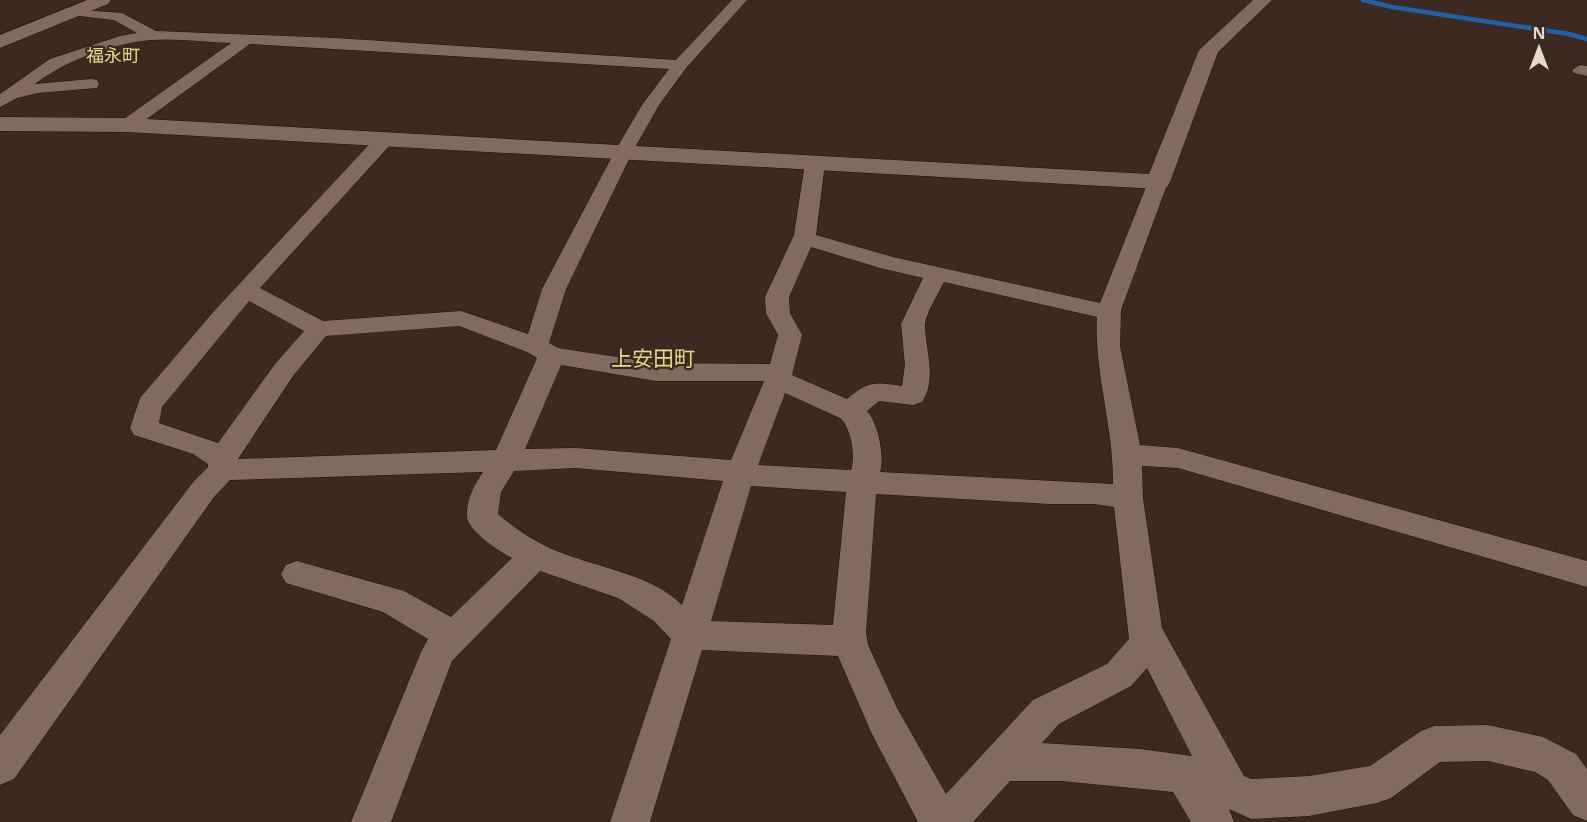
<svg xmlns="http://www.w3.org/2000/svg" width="1587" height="822" font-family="'Noto Sans','Noto Sans JP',sans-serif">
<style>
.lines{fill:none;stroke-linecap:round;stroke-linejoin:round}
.stream{stroke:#1f62a8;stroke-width:4.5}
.minor-casing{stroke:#221108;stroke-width:1}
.tertiary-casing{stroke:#221108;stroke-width:1}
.minor{fill:#816b60;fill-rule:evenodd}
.tertiary{fill:#816b60;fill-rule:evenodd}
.labels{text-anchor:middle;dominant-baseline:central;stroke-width:4.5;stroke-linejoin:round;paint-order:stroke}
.far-quarter-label{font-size:18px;fill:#e2da8b;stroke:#3c291f}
.quarter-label{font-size:21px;fill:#e2da8b;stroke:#3c291f}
</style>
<rect width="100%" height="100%" fill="#3c291f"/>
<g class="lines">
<!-- stream -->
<path class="stream" d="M1363,0l29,7 177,27 18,5"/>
<defs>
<path id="minor" d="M732,0h15l-61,68 -27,37 -26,46 -67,138 -17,54 9,5 98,15 114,1 8,-29 -12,-22 -1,-16 29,-62 11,-72 3,-4h14l3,4 -9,72 77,22 207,46 48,-121 3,-4h14l3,4 -47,128 -1,36 20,99 38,3 409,113v26l-409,-119 -36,-2 1,32 19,130 82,148 7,3 58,-3 61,-10 51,-35 13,-5 54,-1 55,12 33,17 11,15v52l-14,-6 -25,-35 -13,-8 -47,-11 -48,1 -49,36 -14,5 -68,13 -58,3 -22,-10 5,13h-43l-18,-30 -112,-11h-51l-37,41h-55l-47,-90 -33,-76 -136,-6 -52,172h-40l61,-183 -17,-18 -36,-23 -78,-27 -88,90 -61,161h-40l70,-170 7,-13 -45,-27 -97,-29 -5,-9 5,-9 11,-4 107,30 47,26 61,-59c-12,-6 -44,-27 -45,-41 -1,-17 7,-32 16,-45l-253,8 -16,17 -200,282 -14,6v-50l194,-254 14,-14v-3l-15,-10 -59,-19 -4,-7 10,-30 75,-88 162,-174h14l2,4 -2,4 -131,144 63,33 138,-10 67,23 14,-45 73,-138 27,-46 27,-36 -419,-25 -117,85h-12l-3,-4 3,-4 110,-78c-26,-1 -54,-5 -80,-3 -37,3 -87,21 -116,44l56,-5 6,1 2,4 -2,4 -59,5 -21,5 -17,9v-13l50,-35 70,-23 17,-3 -23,-13 -44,-5 -2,-3 2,-3 52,4 34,18 179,7 341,22zM811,247l69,21 43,10 -22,46 4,41 -3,21c-28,-4 -33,-5 -55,13l-55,-24 10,-40 -12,-22 -1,-16zM944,282l153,35c-3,56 17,111 16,167l-233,-12c5,-15 -2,-49 -13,-61l12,-10 34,4 9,-3c15,-23 4,-50 3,-75 0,-14 13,-32 19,-45zM249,301l55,30 -29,33 -57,79 -59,-20 3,-16zM459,326l68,26 10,6 -41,92 -258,9 55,-83 33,-40zM561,365l95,16h108l-33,79 -155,-12 -51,1zM785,393l55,25c11,9 16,39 11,52l-93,-5zM576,468l147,13 -41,124c-28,-28 -72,-35 -109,-48 -28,-9 -53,-24 -75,-43l3,-22 13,-21zM751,486l95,6 -13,133 -122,-4zM876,494l174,10h45l19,3 15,132 -22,25 -74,36 -87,94 -49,-86 -29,-63 -2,-12zM1147,668l45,88 -52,-7 -98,-6 17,-19 72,-38z
M1580,65l7,1v10l-13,-3 -2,-3z"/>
<path id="tertiary" d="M87,0h24l-3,4 -108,44v-13z
M1253,0h19l-54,52 -48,130 -3,5 -9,2 -1031,-57 -127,-1v-14l127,1 1022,56 50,-124z"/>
</defs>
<!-- minor casing -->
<use href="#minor" class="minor-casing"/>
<!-- tertiary casing -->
<use href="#tertiary" class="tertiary-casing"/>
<!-- minor -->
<use href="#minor" class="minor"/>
<!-- tertiary -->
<use href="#tertiary" class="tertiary"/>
</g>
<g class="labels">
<!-- far-quarter labels -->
<g class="far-quarter-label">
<text x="113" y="55">福永町</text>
</g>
<!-- quarter labels -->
<g class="quarter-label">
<text x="653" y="358">上安田町</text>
</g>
</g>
<!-- north arrow -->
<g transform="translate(1539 48)" stroke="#3c291f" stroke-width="4.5" paint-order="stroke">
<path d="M0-4.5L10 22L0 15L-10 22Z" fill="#e5d8d2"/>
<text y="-9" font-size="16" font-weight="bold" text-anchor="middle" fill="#e5d8d2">N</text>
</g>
</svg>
